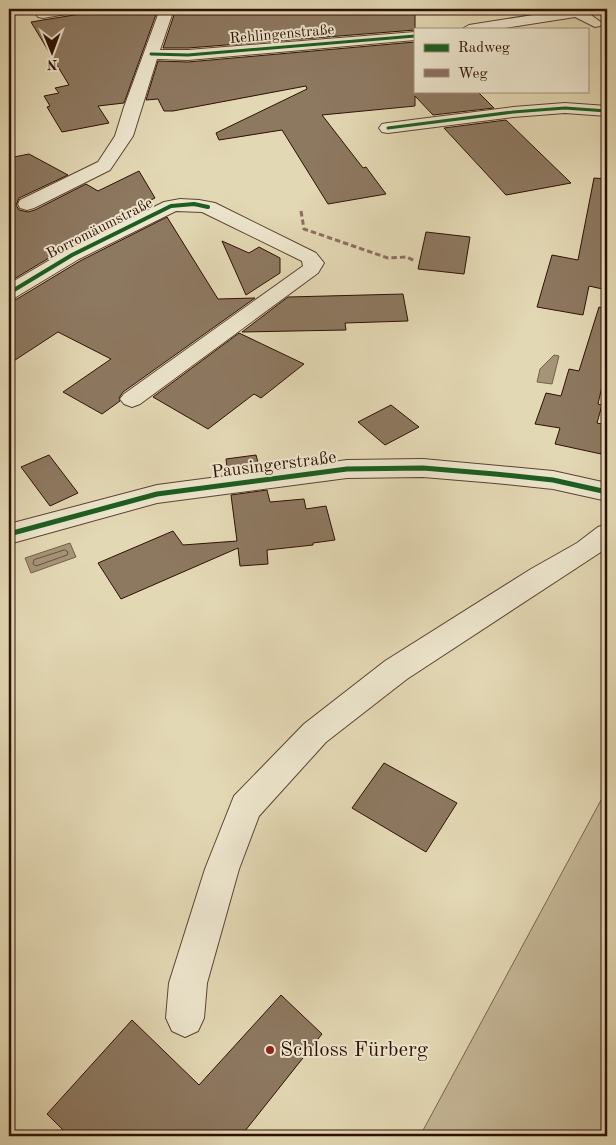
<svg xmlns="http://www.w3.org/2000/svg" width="616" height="1145" font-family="'Old Standard TT',serif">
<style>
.green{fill:#c4b696;stroke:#7a644d}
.water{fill:#a69478;stroke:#76604a}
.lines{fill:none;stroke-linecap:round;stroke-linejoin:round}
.shore{stroke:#6a523e;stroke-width:1}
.building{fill:#8d7860;stroke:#2f1104}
.minor-casing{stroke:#5c4330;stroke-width:2}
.minor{fill:#ede6ce;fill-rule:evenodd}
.quiet{stroke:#8d6e63;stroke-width:3;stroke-dasharray:5.5 3;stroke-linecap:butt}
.cycleway-far2-casing{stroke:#ede6ce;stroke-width:5}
.cycleway-far1-casing{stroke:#ede6ce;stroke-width:6}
.cycleway-casing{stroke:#ede6ce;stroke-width:8}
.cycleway-far2{stroke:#1b5e20;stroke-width:3}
.cycleway-far1{stroke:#1b5e20;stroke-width:4}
.cycleway{stroke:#1b5e20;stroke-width:5}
.poi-dot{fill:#8f2418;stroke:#ede6ce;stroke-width:2}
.labels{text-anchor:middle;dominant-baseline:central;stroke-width:4;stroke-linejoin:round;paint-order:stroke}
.far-street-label{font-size:15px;fill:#2f1104;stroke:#ede6ce}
.street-label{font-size:18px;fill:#2f1104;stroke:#ede6ce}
.near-poi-label{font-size:21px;fill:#2f1104;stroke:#ede6ce;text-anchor:start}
</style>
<rect width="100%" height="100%" fill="#e3d8b4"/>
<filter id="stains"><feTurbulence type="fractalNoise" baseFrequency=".004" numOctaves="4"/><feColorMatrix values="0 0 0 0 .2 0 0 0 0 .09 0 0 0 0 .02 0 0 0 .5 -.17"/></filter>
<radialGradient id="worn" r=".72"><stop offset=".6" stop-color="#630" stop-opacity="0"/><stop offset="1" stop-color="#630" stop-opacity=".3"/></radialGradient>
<!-- green -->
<path class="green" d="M607,789v347h-187z"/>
<!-- water -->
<path class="water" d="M554,355l5,1 -7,28 -15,-2 3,-13z
M70,543l6,14 -45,16 -6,-15z"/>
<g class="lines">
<!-- shore -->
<path class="shore" d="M65,550l3,2 -1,3 -31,11 -3,-2 1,-4z"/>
</g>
<!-- building -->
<path class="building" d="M111,9h47l-34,94 -26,3 11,17 -47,9 -15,-25 3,-1 -6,-10 15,-3 -4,-5 14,-3 -38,-63z
M176,9h239v21l-227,18h-25z
M415,42v49h62l17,17 -61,7 -18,-19v10l-93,9 41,53 3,-1 20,27 -58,10 -46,-74 -63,10 -3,-7 91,-44 -1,-3 -133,25h-9l-6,-12 -12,1 12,-39 30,1z
M506,120l65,63 -65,12 -62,-67z
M29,154l39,21 -49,23 -3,7 3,5 9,2 7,-2 51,-26 12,7 41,-20 16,27 -14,7 7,3 -84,41 -55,33v-124z
M594,178l13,1v111l-18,-4 -6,29 -46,-8 15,-52 26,5z
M167,217l51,82 37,-1 -132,94 -4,6 1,3 -18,13 -39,-22 48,-33 -53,-27 -49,32v-63l8,-2 63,-38z
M426,232l44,5 -6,37 -46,-5z
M222,241l27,12 10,-6 21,11v15l-34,22z
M403,294l5,27 -63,2 1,7 -104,2 46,-35z
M599,307l8,2v55l-9,40 4,1 -5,18 10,2 -6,29 -46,-10 5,-16 -25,-4 11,-31 15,3 8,-27 10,2z
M239,333l65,31 -43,34 -7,-4 -46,35 -55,-32z
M391,405l28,22 -34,18 -27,-23z
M49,455l29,38 -28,13 -29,-39z
M256,455l4,15 -32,4 -2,-15z
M267,490l3,12 34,-3 2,10 20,-3 9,34 -22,3v2l-46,5 1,14 -28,2 -2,-18 -117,51 -23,-36 75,-32 10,14 54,-4 -6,-46z
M384,763l73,40 -31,49 -74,-44z
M281,995l41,39 -81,102h-172l-22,-22 85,-94 67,65z"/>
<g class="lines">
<defs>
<path id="minor" d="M49,9h31l-2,3 -35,6 -5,-1 -2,-3 2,-3z
M160,9h14l-14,41h28l227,-18v8l-227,20 -31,-1 -24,77 -23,34 -76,38 -7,2 -7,-2 -2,-4 2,-4 78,-38 17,-26 9,-29z
M571,9h12l19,14 -2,3 -5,1 -20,-10 -76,12h-37l7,-4z
M565,103l42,3v10l-42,-3 -52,4 -125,16 -6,-1 -3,-4 3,-4 6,-1 125,-16z
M180,199l19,1 16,3 101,50 8,10 -6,10 -178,131 -8,3 -8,-3 -4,-5 4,-5 179,-128 -1,-5 -100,-49 -26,-1 -97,48 -63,38 -7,2v-15l56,-33 99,-49z
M423,459l130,12 54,12v18l-54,-12 -58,-6 -72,-6 -76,1 -190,25 -148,41v-20l148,-39 190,-25z
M607,524v24l-200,131 -81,63 -67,74 -20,53 -32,114 -3,35 -6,13 -13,6 -13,-6 -6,-13 3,-35 36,-114 29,-73 70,-72 81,-63 146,-92 46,-26 21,-16z"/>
</defs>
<!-- minor casing -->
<use href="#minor" class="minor-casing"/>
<!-- minor -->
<use href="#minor" class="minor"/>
<!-- quiet -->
<path class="quiet" d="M301,211l3,18 84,29 19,-1 8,4"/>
<defs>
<path id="cycleway-far2" d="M151,54l37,1 227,-19
M388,128l125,-16 52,-4 42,3"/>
<path id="cycleway-far1" d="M9,293l63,-38 99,-49 23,-2 14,3"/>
<path id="cycleway" d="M9,534l148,-40 190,-25 76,-1 72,6 58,6 54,12"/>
</defs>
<!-- cycleway-far2 casing -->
<use href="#cycleway-far2" class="cycleway-far2-casing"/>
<!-- cycleway-far1 casing -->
<use href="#cycleway-far1" class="cycleway-far1-casing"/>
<!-- cycleway casing -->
<use href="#cycleway" class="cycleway-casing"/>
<!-- cycleway-far2 -->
<use href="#cycleway-far2" class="cycleway-far2"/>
<!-- cycleway-far1 -->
<use href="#cycleway-far1" class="cycleway-far1"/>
<!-- cycleway -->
<use href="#cycleway" class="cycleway"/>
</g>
<!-- markers -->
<circle class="poi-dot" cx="270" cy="1050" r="5"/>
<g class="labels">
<!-- far-street labels -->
<g class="far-street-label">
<text transform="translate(282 35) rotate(-5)">Rehlingenstraße</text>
<text transform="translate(100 229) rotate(-27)">Borromäumstraße</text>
</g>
<!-- street labels -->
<g class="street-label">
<text transform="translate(274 465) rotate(-7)">Pausingerstraße</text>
</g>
<!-- near-poi labels -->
<g class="near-poi-label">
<text x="280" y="1050">Schloss Fürberg</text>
</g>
</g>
<!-- margin -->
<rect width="616" height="1145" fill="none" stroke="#e3d8b4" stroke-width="30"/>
<rect x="10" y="10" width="596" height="1125" fill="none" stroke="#2f1104" stroke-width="2.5"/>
<rect x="15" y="15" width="586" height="1115" fill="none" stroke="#2f1104"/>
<!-- legend -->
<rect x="414" y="28" width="175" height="65" fill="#ede6ce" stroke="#a1917d"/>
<rect x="424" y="44" width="25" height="8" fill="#1b5e20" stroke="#a1917d"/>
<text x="458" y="52" font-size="15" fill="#2f1104">Radweg</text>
<rect x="424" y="69" width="25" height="8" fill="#8d6e63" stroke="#a1917d"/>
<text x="458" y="78" font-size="15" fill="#2f1104">Weg</text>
<!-- north arrow -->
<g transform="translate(52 52) rotate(179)" stroke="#ede6ce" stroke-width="4" paint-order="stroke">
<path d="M0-4L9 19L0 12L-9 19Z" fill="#2f1104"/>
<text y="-8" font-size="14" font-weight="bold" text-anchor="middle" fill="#2f1104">N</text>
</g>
<rect width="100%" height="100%" filter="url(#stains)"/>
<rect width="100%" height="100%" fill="url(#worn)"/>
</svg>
